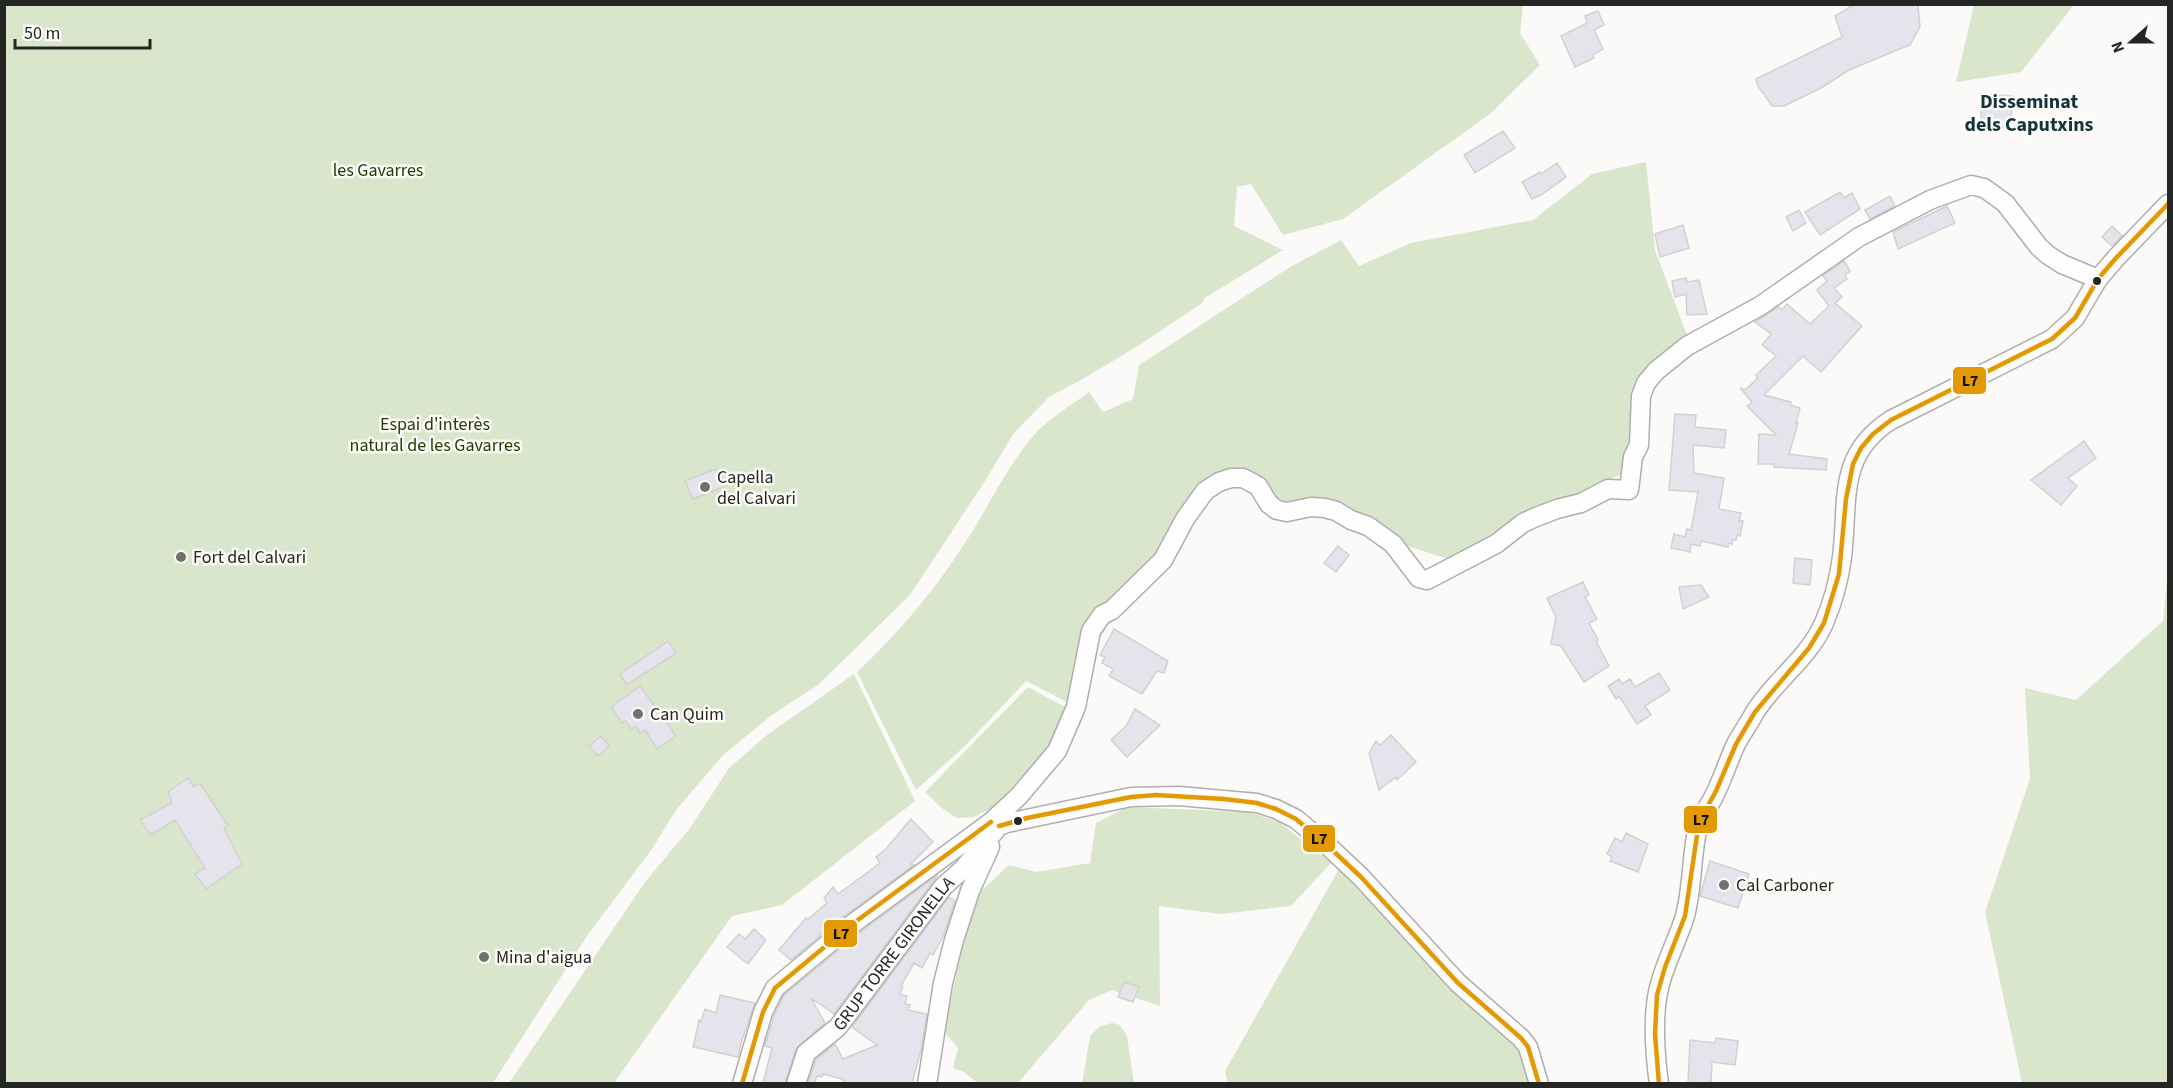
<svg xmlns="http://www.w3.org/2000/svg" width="2173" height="1088" font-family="'Source Sans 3',sans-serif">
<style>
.green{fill:#d9e6cc}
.building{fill:#e5e3eb;stroke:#d2d1d1;stroke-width:1.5}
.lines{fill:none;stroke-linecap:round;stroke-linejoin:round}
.street-casing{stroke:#afaead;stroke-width:21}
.street{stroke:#fefefe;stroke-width:18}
.bus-1-casing{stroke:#fcfbf8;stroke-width:9}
.bus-1{stroke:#e29904;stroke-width:4.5}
.bus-dot{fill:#252523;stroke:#fcfbf8;stroke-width:2}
.poi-dot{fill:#70706e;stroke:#fcfbf8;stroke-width:2}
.labels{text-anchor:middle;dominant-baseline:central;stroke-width:5;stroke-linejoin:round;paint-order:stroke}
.park-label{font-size:18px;fill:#243c00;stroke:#fcfbf8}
.poi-label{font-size:18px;fill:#252523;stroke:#fcfbf8;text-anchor:start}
.street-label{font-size:18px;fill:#252523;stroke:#fcfbf8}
.neighbourhood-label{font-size:20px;font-weight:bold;fill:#14353c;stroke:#fcfbf8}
.line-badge{stroke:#fcfbf8;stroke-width:2}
.pale-badge-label{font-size:16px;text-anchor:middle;font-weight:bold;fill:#111}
</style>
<rect width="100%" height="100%" fill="#fbfaf9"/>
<!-- green -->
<path class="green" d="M5,5h1518l-3,28 20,32 -50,49 -147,105 -60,16 -32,-51 -14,3 -3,39 49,24 -78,48 -4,6 -60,40 -53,32 -39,21 -35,36 -29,48 -75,114 -92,90 -46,30 -48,39 -48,56 -24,39 -65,87 -94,147 -488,1z
M1974,5v-1l100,1 -53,67 -65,10z
M1646,162l9,88 33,88 -29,23 -25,80 -11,32 -168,85h-10l-35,-11 -54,-35 -13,-6h-58l-52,-35 -72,86 -77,70 -15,76 -43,-22 -61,65 -49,44 -59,-118c43,-40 82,-87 113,-137 20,-32 40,-73 65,-101 12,-14 38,-30 54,-42l14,20 30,-13 6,-34 151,-98 51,-27 18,26 52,-23 122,-23 59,-46z
M2168,570v513h-146l-37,-171 45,-133 -5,-91 51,12 87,-79z
M854,674l61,127 -133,104 -50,11 -118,167h-105l136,-201 45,-54 39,-60 38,-33z
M1028,687l41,22 -23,46 -57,55 -16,7 -16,1 -14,-9 -18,-17z
M1127,807l122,5 30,10 52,41 -40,43 -71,8 -61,-8 1,100 -48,-16 -23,10 -71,83h-40l-16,-12 -9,-3 5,-20 -13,-15 18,-95 18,-47 28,-26 27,7 54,-9 6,-40z
M1339,869l181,183 8,31 -300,1 -3,-13z
M1112,1023l8,2 7,11 7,47h-52l8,-47 9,-9z"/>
<!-- building -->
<path class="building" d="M1855,4h63l2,23 -10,18 -61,25 -28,18 -37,18h-12l-14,-20 -2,-7 86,-42 -7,-21z
M1598,11l6,14 -10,5 9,19 -11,6 2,3 -19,9 -14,-31 26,-13 -2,-7z
M1983,94l30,2 -3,32 -30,-2z
M1503,131l12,17 -40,25 -11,-18z
M1557,163l9,14 -25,18 -9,4 -10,-17 18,-10 1,2z
M1840,192l4,6 8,-5 8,16 -40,26 -15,-23z
M1890,196l5,10 -25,13 -5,-9z
M1947,206l8,17 -57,26 -5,-17z
M1799,210l7,13 -13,8 -7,-14z
M1683,225l6,23 -29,9 -5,-23z
M2112,226l10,10 -10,10 -10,-9z
M1844,261l6,10 -5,4 2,4 -13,9 8,9 -7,6 27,23 -41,46 -18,-16 -39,39 27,7 -1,3 10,3 -4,15h2l-9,31 38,5 -1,11 -52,-3v-3h-16l1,-30 17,1 -29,-29 5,-4 -12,-14 5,2 13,-12 -2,-3 20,-19 -14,-11 9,-11 -16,-12 23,-15 4,3 5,-6 23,20 19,-18 -12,-16 10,-9 -4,-5z
M1686,278l1,4 12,-2 8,34 -20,1 -1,-21 -11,3 -3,-16z
M1675,414l21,1 -1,12 31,3 -2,18 -31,-3 1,28 30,5 -5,31 22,4 -2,8h4l-3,15 -3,-1 -1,5h-3l-1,4 -4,-1v4l-27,-6 -1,5 -9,-2 -1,8 -19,-4 3,-14 11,3 2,-8 4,1 7,-38 -29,-2z
M2084,441l12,17 -28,20 9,8 -16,19 -30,-25z
M716,469l7,18 -30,12 -8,-18z
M1338,546l11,9 -13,17 -12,-9z
M1795,558l17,2 -2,25 -17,-2z
M1583,582l6,13 -4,2 12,22 -8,4 9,17 -2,1 13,25 -25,16 -23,-36 -10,-2 5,-27 -9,-19z
M1701,585l8,12 -26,12 -4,-22z
M1114,629l54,32 -4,12 -7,-2 -15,23 -33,-18 4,-7 -11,-6 3,-6 -5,-2z
M668,641l8,12 -49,32 -7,-11z
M1659,673l11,17 -25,16 6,9 -14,9 -18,-28 -3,3 -8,-13 11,-7 3,5 8,-5 5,8z
M640,686l36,50 -19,13 -12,-19 -5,3 -4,-7 -5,3 -5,-8 -4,2 -11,-16z
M1135,709l25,16 -33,32 -16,-17 15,-14z
M1391,735l25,27 -19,18 -1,-3 -17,13 -10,-37 7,-12 4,4z
M601,736l8,10 -11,10 -9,-10z
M188,778l6,9 6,-4 28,43 -4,2 18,36 -36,25 -11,-15 10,-6 -30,-48 -24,15 -11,-15 32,-17 -4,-11z
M911,819l22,23 -22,22 3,1 -70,51 -53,44 -12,-10 27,-32 2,1 19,-16 -3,-5 9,-11 5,7 42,-31 -4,-6 10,-8z
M1626,833l22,11 -10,28 -28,-11 2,-4 -5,-3 8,-16 7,4z
M1710,861l39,13 -11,34 -38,-12z
M938,875l-104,139 -23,-16 14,25 -29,26 -11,34h-22l9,-35 -7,-2 9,-30 10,-21 74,-61z
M949,897l6,4 -12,36 -10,18 -3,-2 -8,15 -8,-5 -13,23 2,1 -4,7 8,2 -2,8 5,1 -2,5 19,4 -6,36 -9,33h-66l-4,-4 -19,-5 -1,3 -5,-1 -3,7h-6l8,-23 19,-16 8,15 34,-14 -25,-18z
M754,929l12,11 -18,24 -21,-17 12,-13 6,5z
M1124,982l15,5 -6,15 -15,-5z
M720,995l35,8 -13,37 -4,17 -45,-10 6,-27 2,1 4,-12 11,4z
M1716,1038l22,3 -3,24 -23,-3 -1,21h-23l2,-43 25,3z"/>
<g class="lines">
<defs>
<g id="street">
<path d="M742,1084l21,-72 12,-24 76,-63 140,-103 28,-26 38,-45 19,-44 15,-76 11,-16 10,-5 51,-50 22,-41 20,-28 14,-9 12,-4h12l15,8 11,18 8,6 10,2 24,-5 14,1 11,3 15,9 17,6 25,18 26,34 8,2 69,-36 27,-21 13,-6 21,-8 24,-6 27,-14 21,1 4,-33 6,-12 2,-49 5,-13 10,-12 31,-25 73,-40 99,-69 71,-37 41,-15 13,3 21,15 34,44 9,8 14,9 36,15"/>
<path id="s1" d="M796,1084l10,-31 32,-26 105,-140 20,-18 36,-43 8,-3 124,-26 48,-1 78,7 19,6 20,10 32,27 33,31 97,106 63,55 7,9 11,37"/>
<path d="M927,1084l16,-101 11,-43 16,-49 20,-44"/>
<path d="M1659,1084c-4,-29 -7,-72 1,-100 6,-23 18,-45 25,-68 8,-30 6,-61 13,-90 3,-11 10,-18 15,-28 9,-17 15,-37 23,-54 6,-11 13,-21 19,-32 20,-32 53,-53 69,-89 9,-21 15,-43 18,-66 7,-55 -6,-102 49,-137l161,-81 23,-21 23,-39 18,-21 52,-54"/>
</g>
</defs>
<!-- street casing -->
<use href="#street" class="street-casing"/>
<!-- street -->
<use href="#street" class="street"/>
<defs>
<path id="bus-1" d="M999,826l28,-8 104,-21 25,-2 68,4 33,4 19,6 20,10 32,27 33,31 97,106 63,55 7,9 11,37
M742,1084l21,-72 12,-24 76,-63 140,-103
M1659,1084l-4,-50 2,-39 8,-28 20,-51 14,-94 17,-31 20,-47 19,-32 54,-64 15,-25 15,-49 7,-75 7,-35 8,-16 12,-14 18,-14 161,-81 23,-21 23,-39 18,-21 52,-54"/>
</defs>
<!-- bus-1 casing -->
<use href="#bus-1" class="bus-1-casing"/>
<!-- bus-1 -->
<use href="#bus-1" class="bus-1"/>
</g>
<!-- markers -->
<g class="bus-dot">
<circle cx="2097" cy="281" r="5"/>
<circle cx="1018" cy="821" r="5"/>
</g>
<g class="poi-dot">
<circle cx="705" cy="487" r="6"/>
<circle cx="181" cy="557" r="6"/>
<circle cx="638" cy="714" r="6"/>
<circle cx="1724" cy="885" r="6"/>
<circle cx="484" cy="957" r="6"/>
</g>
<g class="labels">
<!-- park labels -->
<g class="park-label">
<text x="378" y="170">les Gavarres</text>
<text x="435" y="424">Espai d'interès<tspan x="435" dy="21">natural de les Gavarres</tspan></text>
</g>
<!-- poi labels -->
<g class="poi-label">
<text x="717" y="477">Capella<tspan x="717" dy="21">del Calvari</tspan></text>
<text x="193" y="557">Fort del Calvari</text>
<text x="650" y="714">Can Quim</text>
<text x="1736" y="885">Cal Carboner</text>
<text x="496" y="957">Mina d'aigua</text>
</g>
<!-- street labels -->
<g class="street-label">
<text stroke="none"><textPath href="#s1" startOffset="166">GRUP TORRE GIRONELLA</textPath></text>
</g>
<!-- neighbourhood labels -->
<g class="neighbourhood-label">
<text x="2029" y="102">Disseminat<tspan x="2029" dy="23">dels Caputxins</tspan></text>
</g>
</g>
<g class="line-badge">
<rect x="1952" y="366" width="35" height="29" rx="6" fill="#e29904"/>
<rect x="1683" y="805" width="35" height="29" rx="6" fill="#e29904"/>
<rect x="1302" y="824" width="34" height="29" rx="6" fill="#e29904"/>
<rect x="823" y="919" width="35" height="29" rx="6" fill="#e29904"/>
</g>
<g class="pale-badge-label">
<text x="1970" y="386">L7</text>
<text x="1701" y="825">L7</text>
<text x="1319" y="844">L7</text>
<text x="841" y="939">L7</text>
</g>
<!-- border -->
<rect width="2173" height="1088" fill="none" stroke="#252523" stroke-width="12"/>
<!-- north arrow -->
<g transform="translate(2131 42) rotate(249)" stroke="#fcfbf8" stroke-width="4.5" paint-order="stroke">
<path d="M0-4.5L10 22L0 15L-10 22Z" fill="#252523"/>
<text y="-9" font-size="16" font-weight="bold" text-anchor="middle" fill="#252523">N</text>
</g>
<!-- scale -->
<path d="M15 39v9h135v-9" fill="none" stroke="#252523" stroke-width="3"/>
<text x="24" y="39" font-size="18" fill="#252523" stroke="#fcfbf8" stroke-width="4.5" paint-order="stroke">50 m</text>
</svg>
